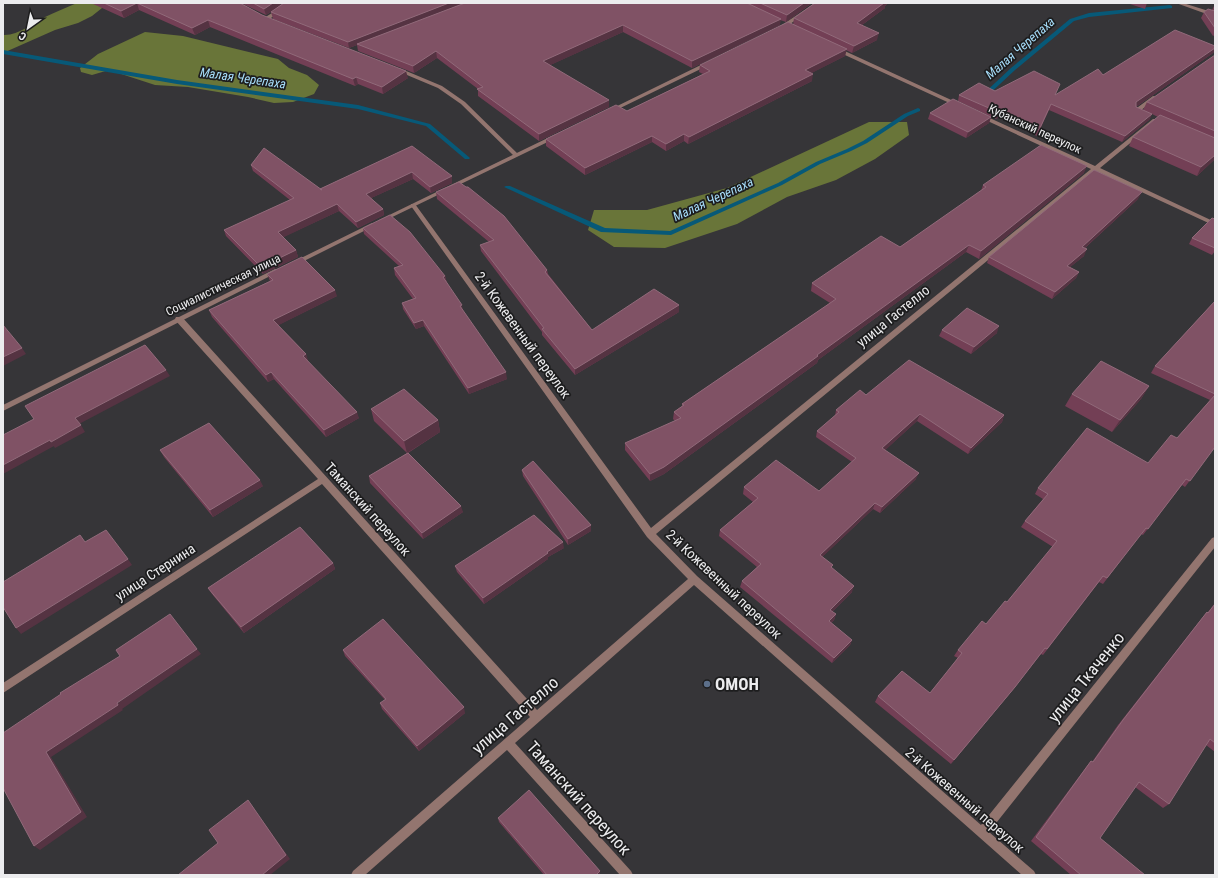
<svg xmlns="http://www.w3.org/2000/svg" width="1218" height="878" font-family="'Roboto Condensed',sans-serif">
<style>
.forest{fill:#697539}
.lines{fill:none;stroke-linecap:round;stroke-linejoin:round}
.stream{fill:#075978;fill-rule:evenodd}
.minor{fill:#93756f;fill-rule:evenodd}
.tertiary{fill:#93756f;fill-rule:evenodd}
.wall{fill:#733f55}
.shaded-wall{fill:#553342}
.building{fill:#805265;stroke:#916a7a}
.service-dot{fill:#5c6f8a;stroke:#1d1d1e;stroke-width:1.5}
.labels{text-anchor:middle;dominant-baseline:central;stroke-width:3.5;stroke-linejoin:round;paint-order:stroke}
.far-street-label{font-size:12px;fill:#ececee;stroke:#1d1d1e}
.far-water-label{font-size:13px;font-style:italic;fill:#a7defb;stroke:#1d1d1e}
.street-label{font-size:14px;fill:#ececee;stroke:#1d1d1e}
.near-street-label{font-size:17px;fill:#ececee;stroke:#1d1d1e}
.near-poi-label{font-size:17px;font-weight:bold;fill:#ececee;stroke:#1d1d1e;text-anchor:start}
</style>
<rect width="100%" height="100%" fill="#363538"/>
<!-- forest -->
<path class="forest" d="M77,3h28l2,1 -15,12 -14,7 -23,7 -52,23v-18c15,1 30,-12 42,-18 10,-5 21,-9 32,-14z
M145,32l38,4 95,23 11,9 18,7 12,10 -5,9 -21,8 -19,1 -26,-6 -60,-10 -33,-2 -46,-15 -17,5 -11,-3 -1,-4 18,-14z
M869,122h38l2,13 -34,24 -39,21 -49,17 -50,27 -72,24 -51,-1 -26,-17 6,-20h53l80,-22z"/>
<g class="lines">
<!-- stream -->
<path class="stream" d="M1170,5l2,1v2l-83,9 -15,4 -59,49 -30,28 -5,-1 31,-29 59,-49 19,-6z
M3,50l174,30 181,25 72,19 40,34 -1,1h-4l-39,-33 -68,-17 -181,-25 -174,-30z
M918,108l2,1v2l-12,5 -41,27 -16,8 -31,13 -38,21 -111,50 -70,-3 -97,-45 2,-1h4l95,42 65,3 108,-48 38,-21 31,-13 16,-8 41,-27z"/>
<!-- minor -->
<path class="minor" d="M288,3h5l-25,17h-4v-2z
M1176,3h7l32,10v4z
M836,47l124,57 1,1 -5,1 -122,-56v-2z
M395,68h4l43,18 23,16 53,52v2h-4l-53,-52 -23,-16 -43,-18z
M1153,96l5,1 -18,14 5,2v2h-4l-7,-3v-2z
M981,114l114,52 58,-47h4v2l-57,47 115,54v4l-119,-55 -440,363 41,42 284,249 231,-287 3,-1v10l-226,285 45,39 2,4h-14l-328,-290 -179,158 116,128 2,4h-13l-113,-125 -142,125h-14l2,-4 177,-154 -208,-233 -319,209v-10l315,-204 -142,-158 -1,-2 1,-2h6l355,393 151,-131 -41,-42 -236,-331v-2h4l236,324 440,-359 -112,-52v-2z"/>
<!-- tertiary -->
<path class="tertiary" d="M815,3h5l-37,26h-4v-2z
M709,61l3,2 -1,1 -99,48 -5,-1z
M556,134l2,1v2l-174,84h-4l-1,-1z
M372,223l2,1v2l-78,39h-2l-3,-2z
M275,269h2l3,2 -277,140v-6z"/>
</g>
<!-- wall -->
<path class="wall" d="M91,3h149l22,12 146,63 -25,16 -25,-10 -3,2 -145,-59 -15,8 -56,-25 -15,8z
M241,3h571l-26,19 -6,-2v5l-88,43 -69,-36 -73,33 59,42 -70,34 -61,-45v-7l-41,-31 -23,15 -56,-22 -1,-6 -8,3 -76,-29 -2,-7 -5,3z
M815,3h73l-3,3v2l-23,17 15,15 -25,13 -6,-3 -1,6 -34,17 1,8 -124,63 -4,-3 -18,10 -14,-9 -67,33 -39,-29v-7l81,-28 76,-37 -4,-2 1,-7 93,-40 1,-7z
M1127,3h20l-2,6z
M1215,4v31l-2,1 -12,-18 3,-6 8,-2z
M1215,46v4l-2,3 -77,54 7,3 4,-8 68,-47v104l-18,17 -68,-30 4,-9 25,-20 -6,-3 -3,6 -27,22 -73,-32 -12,26 -38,-19 -3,2 -38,-18 1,-6 36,-4 60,4z
M930,113l61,4 -2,6 -23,15 -38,-19z
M412,146l40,37 -21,10 -18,-14 -42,19 12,11 1,6 -26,13 -19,-17 -56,26 13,13 2,7 -35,17 -37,-38 -2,-6 66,-30 -37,-29 -2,-6 69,24z
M1084,173l-105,86 -13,-7 -148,108 -1,3 -153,111 -14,7 -25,-31v-7l50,-22 -2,-2 1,-7 8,-6v-2l148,-101 -19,-12 1,-8 88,-36 81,-56 2,-6z
M436,192l111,78 1,4 44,56 87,-18 -104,63 -33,-40v-3l-61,-81 -1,-6 9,-3 -52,-43z
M1138,199l-53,49 -1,8 -14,11 9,5 -3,6 -24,21 -65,-36 2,-6z
M1215,218v33l-3,4 -23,-11 3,-6z
M363,228l82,48 2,7 16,28 44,68 -38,15 -45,-68 -8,3 -13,-20 -1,-6 11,-4 -18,-24 -1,-7 5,-2 -35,-32z
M267,274l70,22 -59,29 28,29 1,7 52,57 -33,19 -52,-58 -6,3 -56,-65 -3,-7 61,-29z
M1215,301v146l-30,40 -3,-2 -39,50 -2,-1 -38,50 -4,-2 -56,73 -2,-1 -30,38 -60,72 -76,-62 3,-6 52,-3 28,-35 -4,-2 4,-6 28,-26 21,-22 46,-55 -32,-20 4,-6 18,-22 -8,-5 3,-6 110,-25 29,-25 33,-38 -59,-27 4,-7z
M942,330l55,3 -26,21 -32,-18z
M1149,386l-8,13 -29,33 -47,-26 7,-12z
M866,395l138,20 -2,7 -34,32 -51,-33 -32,29 31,29 -36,34 -7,-4 -51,48 30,35 -20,20 4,2 -2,6 -3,3 21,17 -2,5 -18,18 -92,-76 2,-6 15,-14 -38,-31 1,-6 33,-28 -10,-8 1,-7 75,4 33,-29 -36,-25 1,-6 18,-15 1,-6z
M371,409l67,11 2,12 -32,21 55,59 -40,27 -53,-56 -1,-7 38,-23 -33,-32z
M160,450l103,36 -50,31 -49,-60z
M522,470l69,55v6l-23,14 -45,-69z
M564,548l-16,9v2l-64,45 -27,-32 -2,-6z
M333,563l2,6 -91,64 -32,-39 -4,-6z
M1215,603v149l-9,-7 -37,59 -6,4 -28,-21 -35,51 45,37h-74l-40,-34 56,-75 4,-5 1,1 26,-37 84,-107 5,-6h1z
M343,650l122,63 -46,38 -37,-42 -2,-6 5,-3 -40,-44z
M498,818l102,57h-56l-45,-53z"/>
<!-- shaded-wall -->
<path class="shaded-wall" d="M137,3l2,7 -15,8 -3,-7z
M273,3h12l-19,12 -2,-6z
M449,3h19l-111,41v1l-8,3 -1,-6z
M804,3h8l-26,19 1,-7z
M884,3h4l-3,3v2l-30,22 2,-7z
M781,19l-1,6 -88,43v-7z
M208,20l2,7 -15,8 -3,-7z
M623,25v7l-79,36 -1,-7z
M879,33l-2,7 -25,13 2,-7z
M1215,48v2l-2,3 -80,56 3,-7z
M847,49l-2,7 -41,21 1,-7z
M436,51l1,7 -23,15 -1,-7z
M406,71l2,7 -25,16 -1,-7z
M813,74l-1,7 -124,63 1,-7z
M356,77l2,7 -3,2 -2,-7z
M609,100v7l-70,34v-7z
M1001,111l-2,6 -3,2 2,-7z
M1152,114l-3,6 -27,22 3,-6z
M991,117l-2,6 -23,15 2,-6z
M684,134v7l-18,10v-7z
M652,136v6l-67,33v-7z
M1215,155v4l-18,17 4,-9z
M1087,166l-3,7 -105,86 2,-8z
M412,172l1,7 -46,21 -1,-6z
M452,176v7l-21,10 -1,-6z
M1142,192l-4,7 -59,54 3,-6z
M337,204l2,7 -59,28 -2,-7z
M383,209l1,6 -26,13 -2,-6z
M969,245l-3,7 -148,108 -1,3 -153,111 -14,7v-7z
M1087,249l-3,7 -20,16 3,-6z
M296,250l2,7 -35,17 -2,-7z
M1079,272l-3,6 -24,21 3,-7z
M445,276l2,7 -4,-6z
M335,290l2,6 -62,31 -2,-7z
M462,305l1,7 -3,-6z
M679,305v7l-104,63v-6z
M423,320l1,6 -8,3 -2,-6z
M999,326l-2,7 -26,21 3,-7z
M22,348l4,6 -23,12v-9z
M306,354l2,6 -3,2 -2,-6z
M166,370l4,6 -91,48 -4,-6z
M271,372l3,7 -6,3 -2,-7z
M506,372l1,7 -38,15 -1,-6z
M1149,386l-8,13 -29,33 8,-12z
M357,412l2,6 -33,19 -2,-7z
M920,414l-3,7 -37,34 2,-7z
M1004,415l-2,7 -34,32 3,-6z
M438,420l2,12 -33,21 -3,-12z
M81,425l4,7 -30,16 -4,-6z
M50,440l4,6 -51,28v-9z
M919,473l-3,6 -36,34 2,-6z
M260,480l3,6 -50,31 -3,-7z
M875,503l-2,6 -55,52 2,-6z
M461,506l2,6 -40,27 -1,-6z
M591,525v6l-23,14v-6z
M563,542l1,6 -16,9v2l-64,45 -1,-6 64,-46z
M128,559l4,6 -111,69 -5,-6z
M333,563l2,6 -91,64 -3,-6z
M854,586l-2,6 -24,24 2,-6z
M836,614l-2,6 -7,7 2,-6z
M852,640l-2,5 -18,18 2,-5z
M1045,648l-34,44 -60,72 3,-4z
M197,649l4,5 -79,55 1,1 -72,47 36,60 -47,33 -6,-4 12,-94z
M464,707l1,6 -46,38 -2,-5z
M248,800l42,59 -20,16h-8z
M600,871v4h-4z"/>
<!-- building -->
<path class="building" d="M104,3h136l22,12 144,56 -24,16 -26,-10 -3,2 -145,-59 -16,8 -55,-25 -16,8z
M253,3h20l-9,6z
M284,3h165l-101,39 -77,-30z
M465,3h282l34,16 -89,42 -69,-36 -80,36 66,39 -70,34 -62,-45 6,-2 -47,-36 -23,15 -56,-22z
M760,3h44l-17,12z
M815,3h69l-27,20 22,10 -25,13 -60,-28z
M1208,9l7,2v17l-11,-16z
M788,22l59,27 -42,21 8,4 -124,63 -5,-3 -18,10 -14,-8 -67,32 -39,-29 70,-34 11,6 83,-40 -10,-6z
M1175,30l40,16v2l-79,54v5l16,7 -27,22 -74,-32 -12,26 -38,-19 -3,1 -39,-17 20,-12 16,8 39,-20 26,13 -5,11 43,-26 5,6z
M1215,55v76l-68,-29z
M953,99l38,18 -23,15 -38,-19z
M1160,115l55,23v17l-14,12 -68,-30z
M1041,145l46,21 -106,85 -12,-6 -152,110 1,1 -154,111 -14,7 -25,-31 56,-25 -7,-6 10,-7 -2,-1 154,-105 -24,-16 69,-47 19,11 86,-60 -3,-2z
M412,146l40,30 -22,11 -18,-15 -46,22 17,15 -27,13 -19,-18 -59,28 18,18 -35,17 -37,-37 70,-32 -43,-33 13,-17 58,42 -2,-1z
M1094,170l48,22 -60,55 5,2 -20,17 12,6 -24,20 -66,-35z
M459,182l7,5h2l36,29 43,54 -2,2 47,58 62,-41 25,16 -104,64 -33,-40 2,-1 -64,-83 14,-5 -58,-48z
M390,215l20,17 35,44 -2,1 19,28 -2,1 46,66 -38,16 -45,-68 -9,3 -12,-20 14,-5 -22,-30 9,-3 -40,-37z
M1212,218l3,1v29l-23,-10z
M302,257l33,33 -62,30 33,34 -3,2 54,56 -33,18 -53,-58 -5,3 -57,-65 64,-30 -6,-6z
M1215,301v93l-60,-28z
M967,308l32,18 -25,21 -32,-17z
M3,325l19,23 -19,9z
M145,345l21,25 -91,48 6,7 -30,17 -1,-2 -47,25v-30l31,-16 -9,-13z
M909,360l95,55 -33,33 -51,-34 -38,34 37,25 -37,34 -7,-4 -55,52 13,10 -2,2 23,19 -24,24 6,4 -7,7 23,19 -18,18 -92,-77 19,-17 -41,-34 38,-32 -14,-11 32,-27 43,31 37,-33 -39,-27 22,-19 -3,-2 24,-20 6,5z
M1101,361l48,25 -29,34 -48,-26z
M404,389l34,31 -34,21 -33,-32z
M1215,395v52l-25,34 -4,-2 -38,50 -2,-1 -39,50 -4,-2 -56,73 -2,-1 -30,39 -61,73 -76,-64 24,-25 28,22 32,-40 -4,-3 24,-29 4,3 19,-23 2,1 50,-61 -32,-20 23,-27 -10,-6 49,-60 61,35 23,-28 6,3z
M209,423l51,57 -50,30 -50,-60z
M408,453l53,53 -39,27 -53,-57z
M533,461l58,64 -23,14 -46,-69z
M534,515l29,27 -16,10 1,1 -65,45 -28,-32z
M300,527l33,36 -92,64 -33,-39z
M106,530l22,29 -112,69 -13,-21v-25l77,-47 5,7z
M1215,604v139l-5,-4 -41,65 -30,-22 -39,56 45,37h-64l-45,-38 55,-76 2,1 30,-42 84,-108 1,1z
M170,614l27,35 -80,54 1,2 -72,47 35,60 -47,34 -31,-58v-55l58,-39 -1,-1 60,-37 -4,-6z
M383,619l81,88 -47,39 -37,-43 6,-4 -43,-49z
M529,790l71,81 -4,4h-49l-49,-57z
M248,800l38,55 -24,20h-84l40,-32 -9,-13z"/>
<!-- markers -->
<circle class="service-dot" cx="707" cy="684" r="4"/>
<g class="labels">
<!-- far-street labels -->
<g class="far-street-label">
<text transform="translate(1035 129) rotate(25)">Кубанский переулок</text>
<text transform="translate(223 285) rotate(-26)">Социалистическая улица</text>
</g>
<!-- far-water labels -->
<g class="far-water-label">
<text transform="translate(1020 48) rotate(-41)">Малая Черепаха</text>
<text transform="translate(243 78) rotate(8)">Малая Черепаха</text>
<text transform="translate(713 199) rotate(-25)">Малая Черепаха</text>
</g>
<!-- street labels -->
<g class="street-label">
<text transform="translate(893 316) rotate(-39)">улица Гастелло</text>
<text transform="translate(523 335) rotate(54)">2-й Кожевенный переулок</text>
<text transform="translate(368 509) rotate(48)">Таманский переулок</text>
<text transform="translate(155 572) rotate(-33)">улица Стернина</text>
<text transform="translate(724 584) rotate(43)">2-й Кожевенный переулок</text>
<text transform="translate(965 800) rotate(41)">2-й Кожевенный переулок</text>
</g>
<!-- near-street labels -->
<g class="near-street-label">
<text transform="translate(1086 677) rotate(-51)">улица Ткаченко</text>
<text transform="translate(515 715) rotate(-41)">улица Гастелло</text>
<text transform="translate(579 798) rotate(48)">Таманский переулок</text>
</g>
<!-- near-poi labels -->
<g class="near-poi-label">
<text x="715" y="684">ОМОН</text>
</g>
</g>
<!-- border -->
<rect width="1218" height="878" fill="none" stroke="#ececee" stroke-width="8"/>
<!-- north arrow -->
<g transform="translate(28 28) rotate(213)" stroke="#1d1d1e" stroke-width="3" paint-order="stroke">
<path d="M0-3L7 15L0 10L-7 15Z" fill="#ececee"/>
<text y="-6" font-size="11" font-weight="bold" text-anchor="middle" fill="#ececee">С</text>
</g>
</svg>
